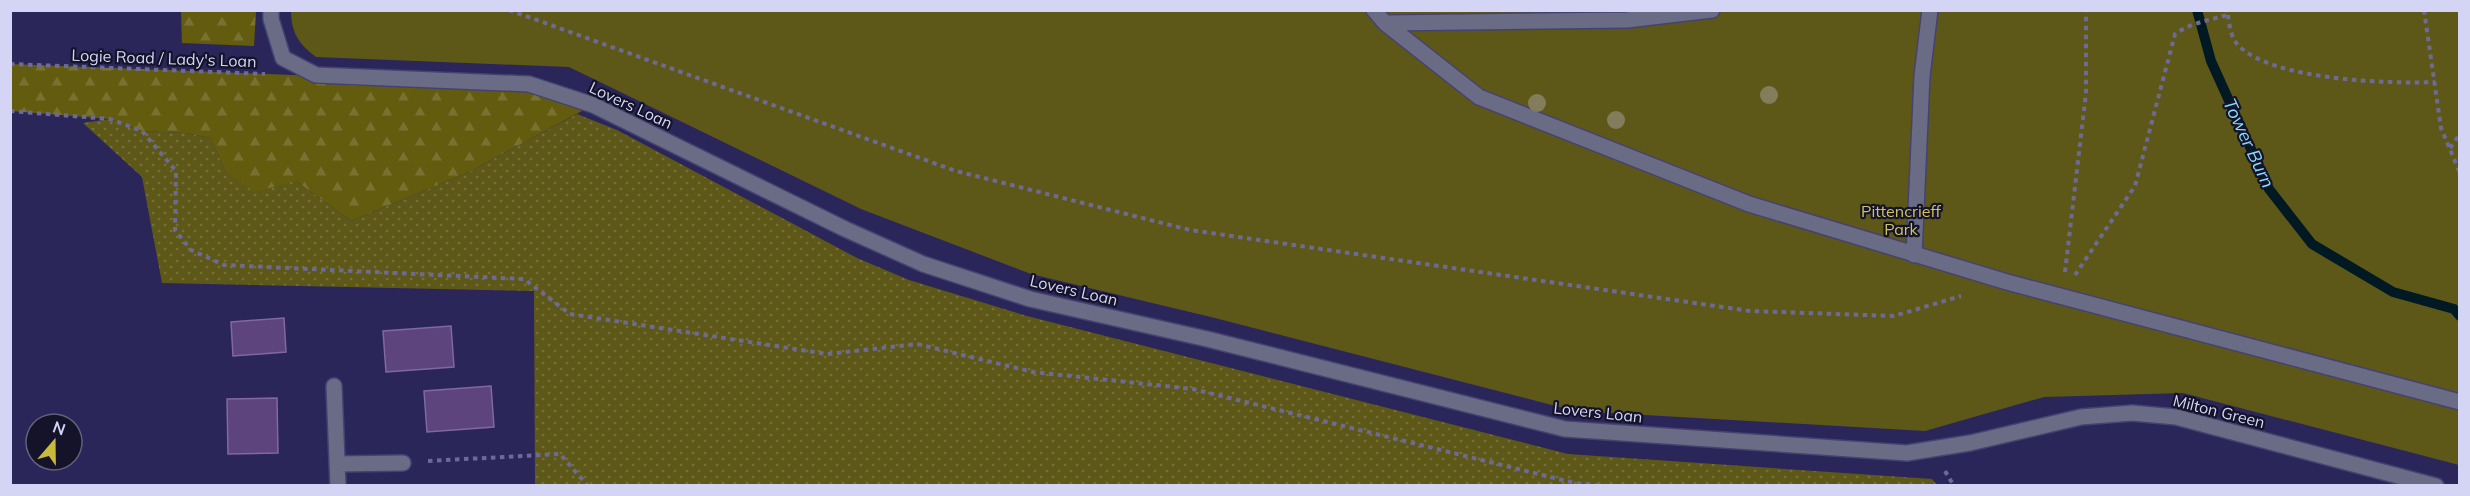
<svg xmlns="http://www.w3.org/2000/svg" width="2470" height="496" font-family="Mulish,sans-serif">
<style>
.grass{fill:url(#grass-dots)}
.forest{fill:url(#forest-firs)}
.green{fill:#5e5818}
.lines{fill:none;stroke-linecap:round;stroke-linejoin:round}
.stream{stroke:#001922;stroke-width:10}
.building{fill:#5d447c;stroke:#8168a0;stroke-width:1.5}
.minor-casing{stroke:#454272;stroke-width:18}
.path{stroke:#6d6b96;stroke-width:4;stroke-dasharray:4.5 4.5;stroke-linecap:butt}
.minor{stroke:#6a6b85;stroke-width:15}
.tree{fill:#847d5d}
.labels{text-anchor:middle;dominant-baseline:central;stroke-width:4.5;stroke-linejoin:round;paint-order:stroke}
.street-label{font-size:16px;fill:#d4d5f5;stroke:#14132a}
.park-label{font-size:16px;fill:#cec460;stroke:#14132a}
.water-label{font-size:18px;font-style:italic;fill:#83ddfe;stroke:#14132a}
</style>
<defs>
<pattern id="grass-dots" width="8" height="8" patternUnits="userSpaceOnUse" patternTransform="scale(1.5)"><rect width="8" height="8" fill="#5e5818"/><path d="M2 2h.1M6 6h.1" fill="none" stroke="#746f3a" stroke-width="1.8" stroke-linecap="round"/></pattern>
<pattern id="forest-firs" width="22" height="20" patternUnits="userSpaceOnUse" patternTransform="scale(1.5)"><rect width="22" height="20" fill="#635c0e"/><path d="M5 1l3.5 6h-7zM16 11l3.5 6h-7z" fill="#787232"/></pattern>
</defs>
<rect width="100%" height="100%" fill="#2a2659"/>
<!-- grass -->
<path class="grass" d="M577,114l40,16 240,128 52,22 118,36 541,138 364,25 5,6 -332,1 -21,-2 5,1h-1054l-1,-194 -372,-8 -20,-106 -59,-54 27,-4 32,12 43,2 26,5 14,33 71,10 55,40 118,-49z"/>
<!-- forest -->
<path class="forest" d="M181,11h75l-2,35 -72,-3z
M11,64l518,20 64,21 -124,67 -118,49 -55,-40 -42,11 -29,-21 -14,-33 -26,-5 -43,-2 -32,-12 -99,-8z"/>
<!-- green -->
<path class="green" d="M291,10l2168,1v454l-276,-72 -139,4 -119,34 -350,-20 -360,-93 -184,-44 -170,-65 -292,-142 -253,-10c-17,-13 -25,-24 -25,-47z"/>
<g class="lines">
<!-- stream -->
<path class="stream" d="M2197,10l14,51 58,128 43,55 81,48 61,17 6,7"/>
</g>
<!-- building -->
<path class="building" d="M284,318l2,34 -53,4 -2,-34z
M451,326l3,41 -68,5 -3,-41z
M491,386l3,41 -67,5 -3,-41z
M277,398l1,55 -50,1 -1,-55z"/>
<g class="lines">
<defs>
<path id="minor" d="M271,10v9l12,39 33,17 213,9 64,21 252,124 78,35 107,35 177,40 358,90 342,24 63,-10 111,-26 51,-4 44,4 260,69
M1374,10l11,13 94,74 270,107 258,78 453,120
M1385,23l242,-3 85,-10
M1914,255l8,-179 8,-66
M334,386l4,100
M337,464l66,-1"/>
</defs>
<!-- minor casing -->
<use href="#minor" class="minor-casing"/>
<!-- path -->
<path class="path" d="M509,10l447,161 234,59 560,81 144,5 67,-20
M2424,10l17,118 19,45
M2228,15c1,9 3,23 10,30 33,35 150,39 197,37
M10,64l255,10
M10,111l100,8 32,12 34,40 -1,59 16,20 33,15 300,14 46,35 257,40 90,-10 116,28 160,17 382,94 30,3
M2450,148l10,-14
M2065,272l21,-179v-83
M2075,275l60,-89 40,-152c16,-11 34,-14 53,-19l-1,-5
M428,461l132,-7 28,32
M1945,471l9,15"/>
<!-- minor -->
<use href="#minor" class="minor"/>
</g>
<!-- trees -->
<g class="tree">
<circle cx="1769" cy="95" r="9"/>
<circle cx="1537" cy="103" r="9"/>
<circle cx="1616" cy="120" r="9"/>
</g>
<g class="labels">
<!-- street labels -->
<g class="street-label">
<text transform="translate(164 58) rotate(2)">Logie Road / Lady's Loan</text>
<text transform="translate(631 105) rotate(25)">Lovers Loan</text>
<text transform="translate(1074 290) rotate(13)">Lovers Loan</text>
<text transform="translate(2219 411) rotate(14)">Milton Green</text>
<text transform="translate(1598 412) rotate(6)">Lovers Loan</text>
</g>
<!-- park labels -->
<g class="park-label">
<text x="1901" y="211">Pittencrieff<tspan x="1901" dy="18">Park</tspan></text>
</g>
<!-- water labels -->
<g class="water-label">
<text transform="translate(2249 143) rotate(65)">Tower Burn</text>
</g>
</g>
<!-- border -->
<rect width="2470" height="496" fill="none" stroke="#d4d5f5" stroke-width="24"/>
<!-- north arrow -->
<g transform="translate(54 442) rotate(20)"><circle r="28" fill="#14132a" stroke="#61617b" stroke-width="1.5"/>
<path d="M0-4.5L10 22L0 15L-10 22Z" fill="#c8bb3b"/>
<text y="-9" font-size="16" font-weight="bold" text-anchor="middle" fill="#d4d5f5">N</text>
</g>
</svg>
